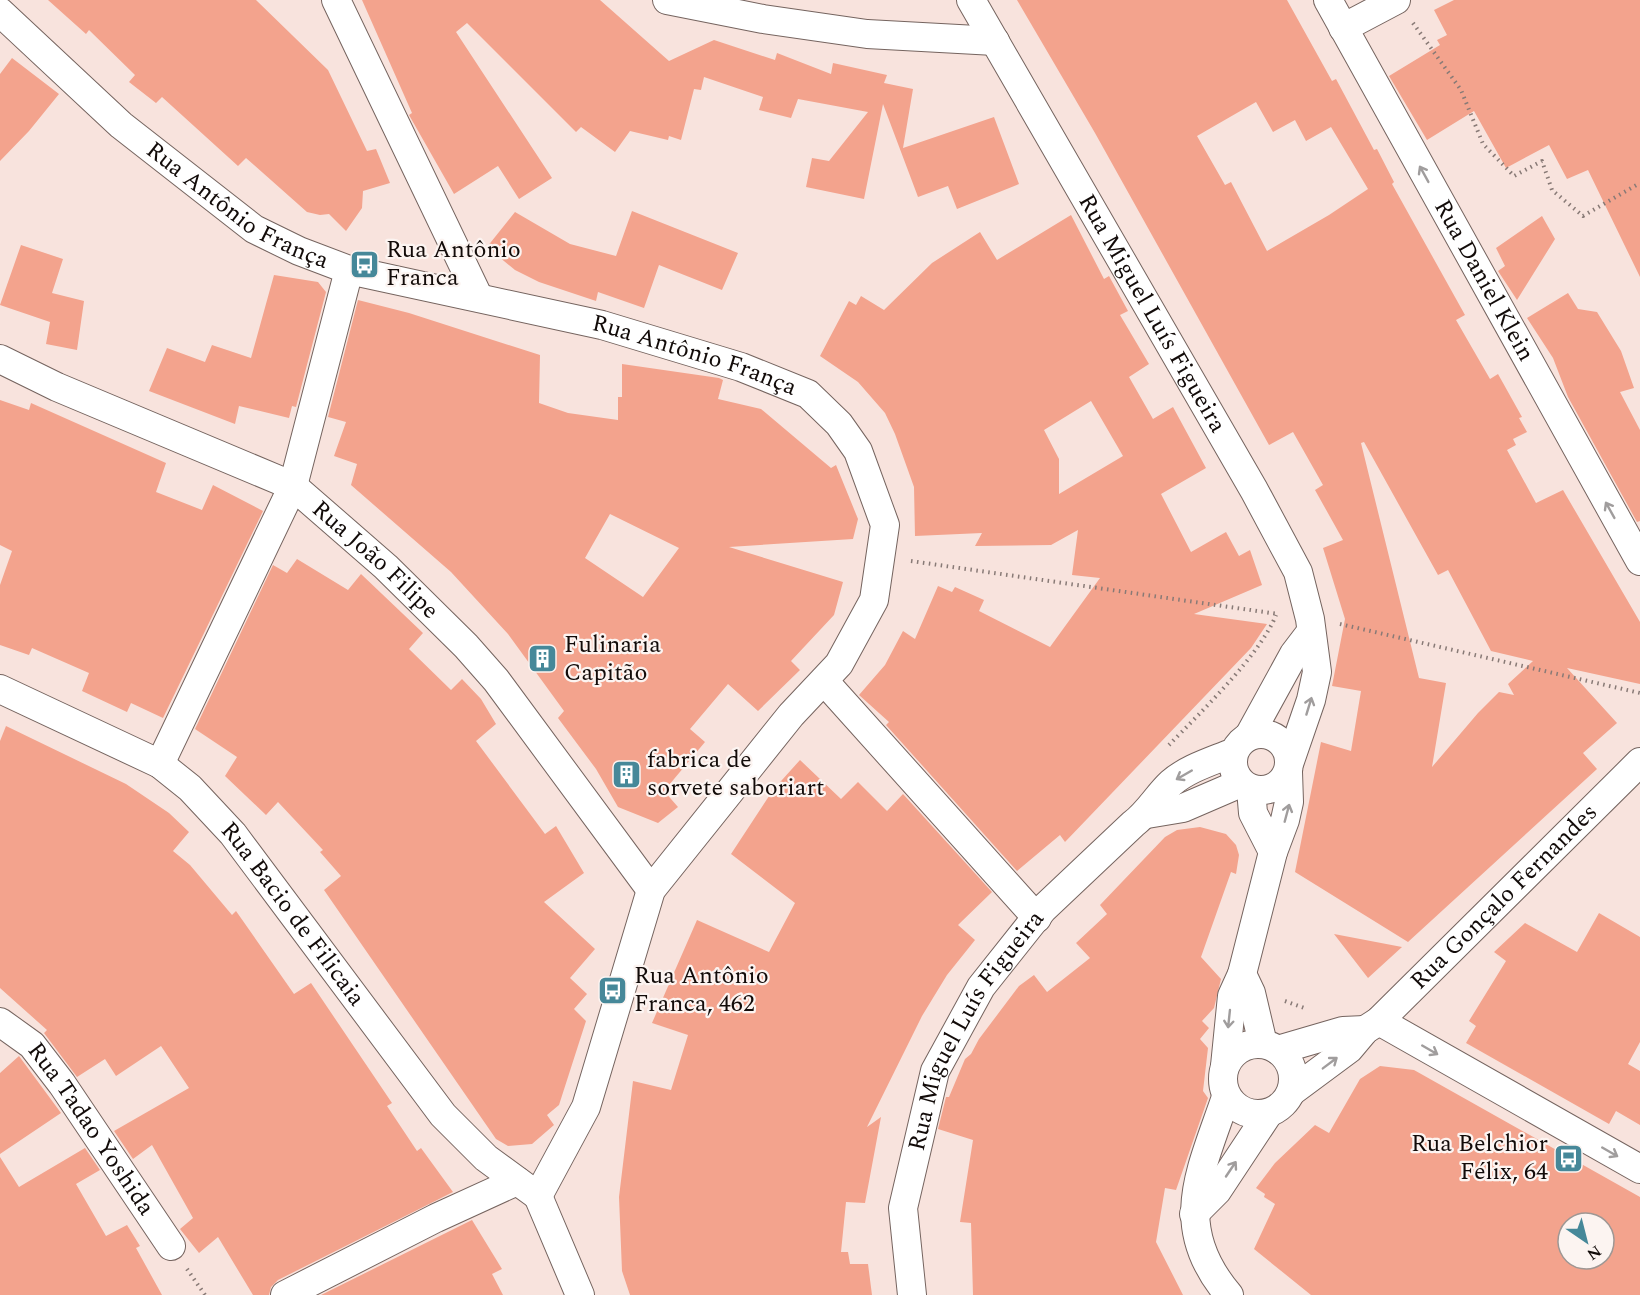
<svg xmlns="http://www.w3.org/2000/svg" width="1640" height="1295" font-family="Spectral,serif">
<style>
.building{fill:#f3a38d;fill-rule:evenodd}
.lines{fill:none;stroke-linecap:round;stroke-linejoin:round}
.street-casing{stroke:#75645f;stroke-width:30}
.path{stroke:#887a76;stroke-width:4;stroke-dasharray:1.5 4.5;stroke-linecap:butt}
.street{stroke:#fff;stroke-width:28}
.oneway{stroke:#a09d9d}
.labels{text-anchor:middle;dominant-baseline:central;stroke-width:4.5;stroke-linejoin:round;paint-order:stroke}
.street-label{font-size:24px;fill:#120b09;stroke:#fcf4f1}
.poi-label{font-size:24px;fill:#120b09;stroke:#fcf4f1;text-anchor:start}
</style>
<rect width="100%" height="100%" fill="#f8e3dd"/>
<!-- building -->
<path class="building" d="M48,0h208l72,70 39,81 9,-2 14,34 -27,8 -1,17 -16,23 -17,-17 -9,1 -13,-3 -61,-54 -8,8 -76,-69 -6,6 -27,-21 6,-7 -46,-45 -3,4z
M362,0h238l69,61 45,-21 61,20 2,-7 54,21 2,-11 54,12 -3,8 29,6 -10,59 91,-31 25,67 -62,25 -9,-23 -30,11 -35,-93 -19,95 -58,-12 6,-29 17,3 39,-49 -70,-13 -7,19 -32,-8 4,-13 -59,-20 -3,13 -7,-1 -13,51 -12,-4 -1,4 -38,-9 -15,21 -34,-25 -5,5 -109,-109 -11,9 96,146 -33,21 -21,-33 -44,28 -45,-79 3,-2z
M1017,0h270l45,81 4,-2 38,71 3,-1 17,33 -2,2 73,131 -9,5 34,59 8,-5 24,43 -3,1 8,14 -14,7 3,6 -9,5 29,53 27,-13 77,132v62l-73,-16 50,55 -34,30 14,16 -189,173 -113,-70 26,-130 30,9 10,-60 -29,-5 13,-67 -22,-71 20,-8 -28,-50 8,-5 -30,-53 -24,13 -174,-312zM1256,102l17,30 22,-12 11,21 25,-14 37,62 -39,26 -62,36 -36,-69 -6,3 -28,-49zM1364,442l74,133 10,-5 43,81 42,10 -25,23 6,11 -15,-3 -21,21 -46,54 14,-84 -27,-5 -58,-235z
M1454,0h186v277l-52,-107 -21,9 -18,-34 -43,23 -32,-57 -47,29 -38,-64 51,-31 -3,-5 10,-5 -13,-25z
M12,58l47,36 -30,37 -29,30v-87z
M632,211l106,42 -16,37 -63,-25 -15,43 -46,-16 -2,9 -57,-19 -24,-12 -28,-23 28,-35 55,32 46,12z
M1071,215l33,64 5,-3 19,35 -8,4 29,49 -20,13 24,42 20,-12 33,61 -45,26 30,58 35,-20 13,24 11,-6 12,35 -68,29 73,10 -16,24 -186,194 -5,-7 -43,36 -131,-146 3,-3 -30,-27 26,-30 18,-34 12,8 23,-53 14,6 3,-5 29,13 -5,11 71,36 50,-69 -28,-3 6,-45 -27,15 -76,1 7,-13 -67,3 -1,-49 -19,-53 -10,-21 -27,-31 -38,-26 29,-55 7,4 5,-9 23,14 48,-47 48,-31 17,28zM1091,401l32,55 -64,38v-35l-15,-29z
M1542,216l13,23 -38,61 -19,-29 7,-5 -9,-18z
M21,245l42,14 -11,34 32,8 -7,49 -31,-6 4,-22 -50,-17z
M274,275l44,7 8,10 -30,115 -4,-1 -3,12 -50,-12 -4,18 -86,-33 18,-43 38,14 7,-17 39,13z
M1568,293l10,16 19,3 24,39 13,37 -14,4 20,38v91l-3,1 -69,-125 -15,-39 -26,-40z
M358,300l51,13 131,42 -1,48 29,10 50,7v-23h4v-33l97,14 4,2 -5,19 43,10 70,59 5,-3 22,54 -5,20 -124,8 114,35 -9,33 -43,46 9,9 -42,41 -30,-27 -38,45 15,13 -41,49 14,16 -20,16 -40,-16 -22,-38 -38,-51 6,-7 -56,-77 -57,-62 -100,-87 6,-21 -23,-8 12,-34 -18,-5zM610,514l69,34 -36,49 -58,-39z
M0,400l29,10 2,-7 135,60 -10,29 46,18 11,-25 50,26 -100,207 -32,-15 -4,9 -45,-21 7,-18 -57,-25 -3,7 -29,-10v-60l12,-34 -12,-6z
M297,559l51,31 13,-16 62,59 -14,16 42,41 11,-11 19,20 15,25 -20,17 69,93 11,-8 28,47 -40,29 51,47 -25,29 17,16 -13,15 12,12 -27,84 -12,10 7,10 -22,19 -24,2 -12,-7 -172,-249 17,-14 -21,-24 3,-2 -45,-48 -12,13 -41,-39 12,-19 -42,-28 78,-164 14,8z
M6,726l120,58 43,29 20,19 -16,19 17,14 42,50 4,-4 58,83 17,-11 81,120 -5,3 30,45 4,-3 32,44 -175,88 -7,7 -2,8h-16l-35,-58 -19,16 -19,-24 13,-11 -41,-73 -19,14 -19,-28 75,-43 -28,-42 -45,30 -11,-17 -28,18 -33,-44 3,-3 -47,-42v-247z
M800,760l41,39 17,-17 29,29 16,-17 89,98 -34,33 17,15 -28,35 -25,41 -55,111 14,-10 -16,86 -19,-1 -5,50h7l2,12h18l4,31h-242l-8,-24 -3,-74 14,-116 38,9 17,-55 -36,-12 45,-103 72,32 26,-49 -64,-49 42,-64z
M1200,827l26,7 10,11 3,10 -3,19 -5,-2 -30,85 20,22 -7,29 -12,13 7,7 -9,11 8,9 -5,43 5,7 -32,92 -11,-2 -9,54 27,53h-210l-2,-72 -11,-1 13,-82 -35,-11 8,-32h3l16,-38 6,-5 8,-15 40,-53 15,-11 13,17 43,-34 -14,-15 31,-29 -7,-9 65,-68 12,-7z
M1599,913l41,24v105l-12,22 12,7v54l-24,-14 -7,13 -143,-81 10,-17 -7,-5 37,-60 -12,-9 31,-29 52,29z
M1334,934l68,13 -34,31z
M19,1056l42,57 -61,41v-81z
M1380,1066l34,4 226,127v98h-329l-57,-46 21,-45 -11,-7 1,-3 -9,-6 19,-25 40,-38 14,8 31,-54zM1568,1223h36v36h-36z
M85,1148l15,22 -24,14 30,52 21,-11 13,21 -4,2 26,47h-162v-138l19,30z
M472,1220l30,49 -10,5 11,21h-182z"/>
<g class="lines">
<defs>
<g id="street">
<path d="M336,0l142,296"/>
<path d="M667,0l96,19 104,15 128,7"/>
<path id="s1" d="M971,0l283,490 44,82 12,47 7,53 -6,28 -21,61"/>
<path id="s2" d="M1328,0l312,561"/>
<path id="s3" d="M0,12l121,113 133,104 45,22 50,19 253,55 139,42 67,27 31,30 19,27 27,74 -11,75 -35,64 -48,51 -140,175 -65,217 -48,89"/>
<path d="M1343,28l53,-28"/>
<path id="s4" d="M0,359l57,28 236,99 93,81 80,79 30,34 155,210"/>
<path d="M825,682l212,236"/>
<path id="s5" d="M0,689l160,75 30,24 43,46 210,281 43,43 52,38"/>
<circle cx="1261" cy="762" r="28"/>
<path d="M1249,736l45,-82 16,-21"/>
<path d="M160,764l133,-278 56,-216"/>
<path d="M1251,789l2,24 20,39"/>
<path d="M1147,814l36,-6 58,-25"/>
<path d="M1242,974l9,19 12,51"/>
<path d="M1379,1021l261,148"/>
<path id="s6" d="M0,1022l32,23 30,39 109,162"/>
<circle cx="1258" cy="1079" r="35"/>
<path d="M1278,1050l65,-19 22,-1"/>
<path d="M1225,1066l7,-70 10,-22 31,-122 12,-32 4,-18 -1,-30"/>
<path id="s7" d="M1291,1092l58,-43 16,-19 14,-9 261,-259"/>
<path d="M1226,1097c-25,74 -56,129 3,198"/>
<path d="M538,1196l42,99"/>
<path d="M1194,1214l23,-23 51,-77"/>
<path d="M285,1295l151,-77 81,-37"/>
<path id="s8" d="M912,1295l-9,-87 32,-137 46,-84 62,-78 90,-85c16,-12 24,-28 38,-41 17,-15 42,-22 63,-31"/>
</g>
</defs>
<!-- street casing -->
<use href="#street" class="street-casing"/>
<!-- path -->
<path class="path" d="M1413,23l48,67 22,54 31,32 28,-15 10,29 31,26 57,-33
M911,561l367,53
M1340,624l300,69
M1169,745c31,-32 92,-91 107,-130
M1285,1001l22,8
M187,1269l18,26"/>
<!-- street -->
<use href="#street" class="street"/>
</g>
<!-- one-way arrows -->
<defs><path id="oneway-shaft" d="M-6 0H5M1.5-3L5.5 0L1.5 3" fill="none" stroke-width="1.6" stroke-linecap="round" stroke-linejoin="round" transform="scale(1.5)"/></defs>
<g class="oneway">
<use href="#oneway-shaft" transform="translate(1424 174) rotate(-119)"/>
<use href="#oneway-shaft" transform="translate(1610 510) rotate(-119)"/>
<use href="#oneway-shaft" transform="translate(1309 706) rotate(-73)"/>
<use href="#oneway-shaft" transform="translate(1184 775) rotate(150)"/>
<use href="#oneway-shaft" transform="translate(1287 813) rotate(-75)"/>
<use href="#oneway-shaft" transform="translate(1229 1019) rotate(96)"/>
<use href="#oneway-shaft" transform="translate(1430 1050) rotate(30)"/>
<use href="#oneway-shaft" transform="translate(1330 1063) rotate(-37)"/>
<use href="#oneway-shaft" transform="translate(1610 1152) rotate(30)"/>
<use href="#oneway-shaft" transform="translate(1231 1169) rotate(-56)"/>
</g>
<!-- icons -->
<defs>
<symbol id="bus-square" viewBox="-11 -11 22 22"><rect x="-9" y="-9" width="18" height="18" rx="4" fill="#468899" stroke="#fcf4f1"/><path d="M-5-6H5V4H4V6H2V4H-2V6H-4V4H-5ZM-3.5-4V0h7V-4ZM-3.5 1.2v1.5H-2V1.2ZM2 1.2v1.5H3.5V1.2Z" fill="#fff"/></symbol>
<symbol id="building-square" viewBox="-11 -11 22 22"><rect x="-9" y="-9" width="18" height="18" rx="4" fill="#468899" stroke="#fcf4f1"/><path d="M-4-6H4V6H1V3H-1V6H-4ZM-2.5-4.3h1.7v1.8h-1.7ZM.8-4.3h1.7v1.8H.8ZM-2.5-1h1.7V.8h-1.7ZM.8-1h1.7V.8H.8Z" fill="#fff"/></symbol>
</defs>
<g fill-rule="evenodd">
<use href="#bus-square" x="348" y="248" width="33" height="33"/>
<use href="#building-square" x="526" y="642" width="33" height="33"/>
<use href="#building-square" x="610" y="758" width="33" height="33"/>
<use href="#bus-square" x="596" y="974" width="33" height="33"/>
<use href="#bus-square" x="1552" y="1142" width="33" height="33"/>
</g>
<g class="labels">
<!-- street labels -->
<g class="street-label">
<text stroke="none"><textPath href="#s3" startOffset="308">Rua Antônio França</textPath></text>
<text stroke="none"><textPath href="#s2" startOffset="321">Rua Daniel Klein</textPath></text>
<text stroke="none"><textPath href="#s1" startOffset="362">Rua Miguel Luís Figueira</textPath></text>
<text stroke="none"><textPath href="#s3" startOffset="794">Rua Antônio França</textPath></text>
<text stroke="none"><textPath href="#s4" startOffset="430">Rua João Filipe</textPath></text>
<text stroke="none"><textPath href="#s7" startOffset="290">Rua Gonçalo Fernandes</textPath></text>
<text stroke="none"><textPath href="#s5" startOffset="378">Rua Bacio de Filicaia</textPath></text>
<text stroke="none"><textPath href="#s8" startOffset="282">Rua Miguel Luís Figueira</textPath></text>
<text stroke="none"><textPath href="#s6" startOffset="142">Rua Tadao Yoshida</textPath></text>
</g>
<!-- poi labels -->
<g class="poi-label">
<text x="386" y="250">Rua Antônio<tspan x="386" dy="28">Franca</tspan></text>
<text x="564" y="645">Fulinaria<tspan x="564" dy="28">Capitão</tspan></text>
<text x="647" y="760">fabrica de<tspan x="647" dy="28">sorvete saboriart</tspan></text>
<text x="634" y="976">Rua Antônio<tspan x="634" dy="28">Franca, 462</tspan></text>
<text x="1548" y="1144" text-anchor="end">Rua Belchior<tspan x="1548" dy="28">Félix, 64</tspan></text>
</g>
</g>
<!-- north arrow -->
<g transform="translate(1586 1241) rotate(145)"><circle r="28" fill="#fcf4f1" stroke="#9e9794" stroke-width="1.5"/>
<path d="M0-4.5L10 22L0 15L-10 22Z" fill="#468899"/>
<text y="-9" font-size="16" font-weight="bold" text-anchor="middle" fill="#120b09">N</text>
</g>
</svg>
